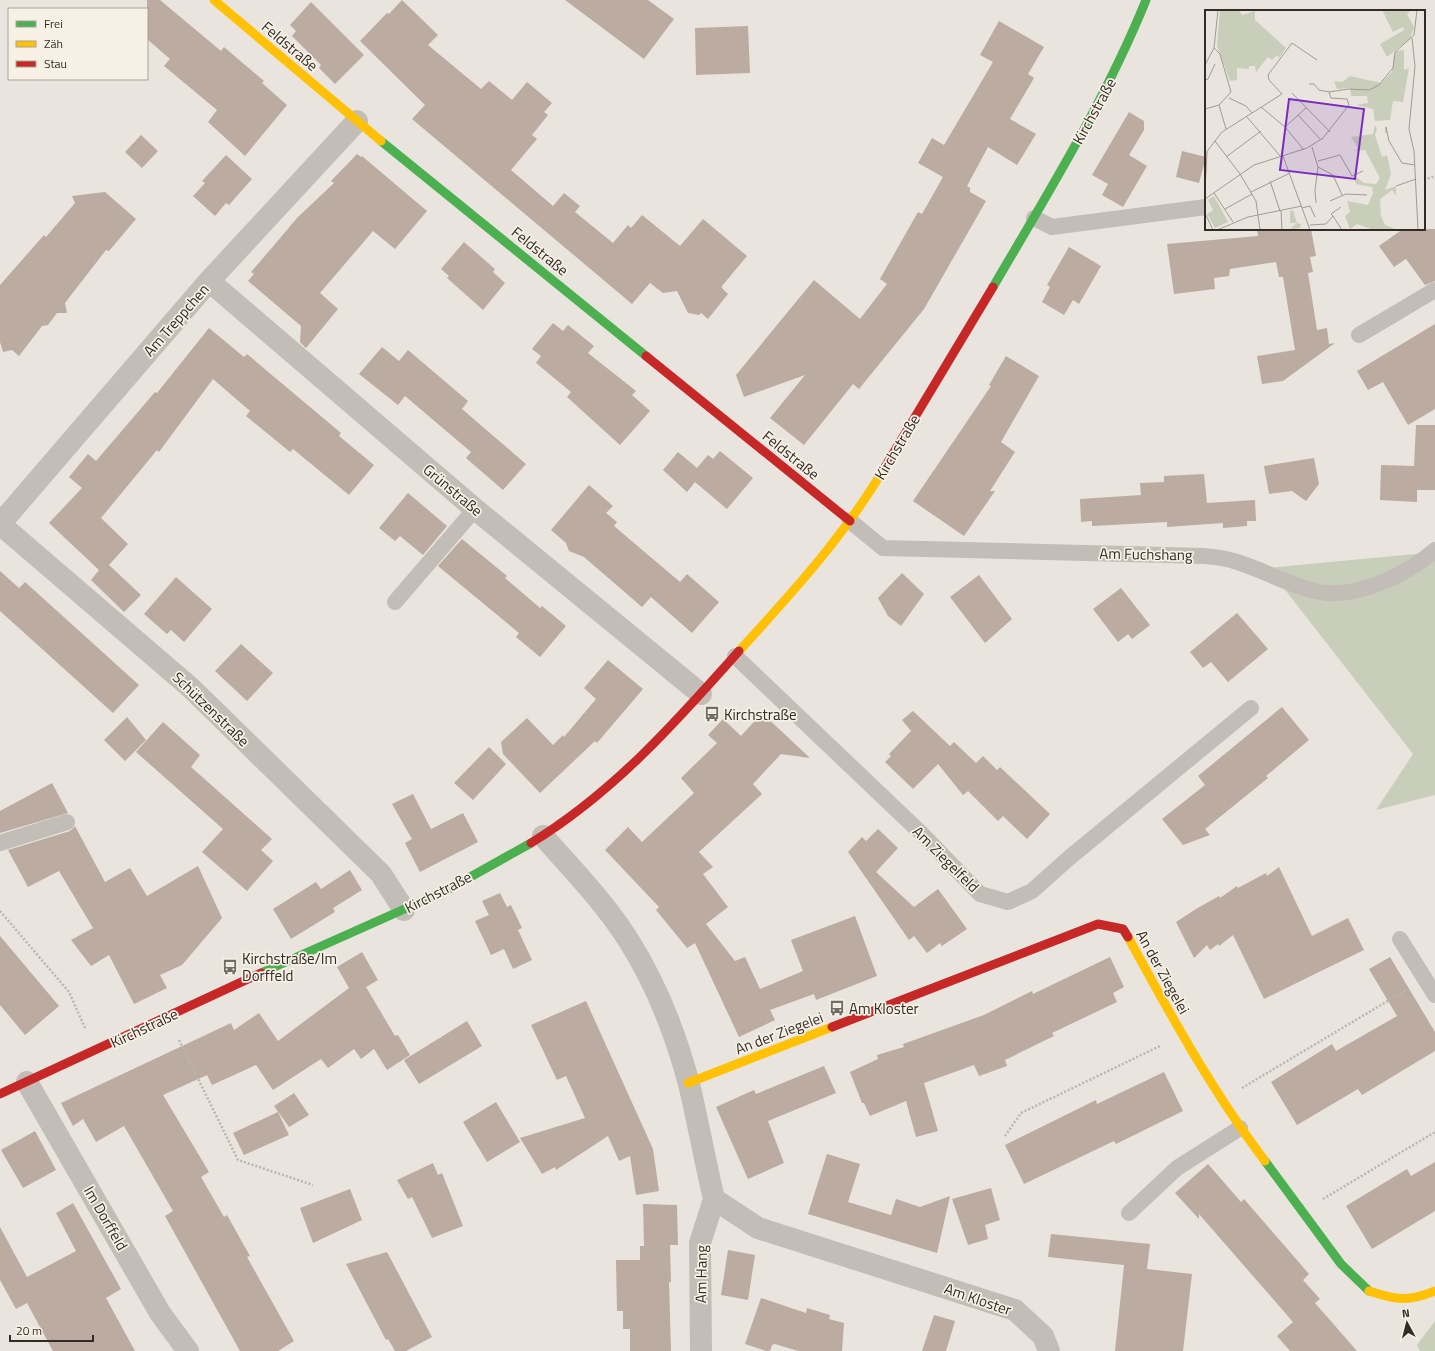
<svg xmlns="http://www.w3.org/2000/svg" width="1435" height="1351" font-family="'Titillium Web',sans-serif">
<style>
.green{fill:#c8ceb9}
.building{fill:#bbaba1}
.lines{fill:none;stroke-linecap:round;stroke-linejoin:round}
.path{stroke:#bab5b0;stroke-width:2.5;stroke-dasharray:2 2;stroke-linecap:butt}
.lane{stroke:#c2bdb7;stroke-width:16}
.street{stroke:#c2bdb7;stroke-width:22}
.fast{stroke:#4caf50;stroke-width:9}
.slow{stroke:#ffc107;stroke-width:9}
.jam{stroke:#c62828;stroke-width:9}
.labels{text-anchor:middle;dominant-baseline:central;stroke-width:3.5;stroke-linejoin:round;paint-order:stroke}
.street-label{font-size:15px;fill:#322b26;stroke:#f6f0e5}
.poi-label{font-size:15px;fill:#322b26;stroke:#f6f0e5;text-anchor:start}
.inset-road{fill:none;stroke:#a09b94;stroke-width:1}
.view{fill:#7b2cbf;fill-opacity:0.15;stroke:#7b2cbf;stroke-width:2}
.inset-edge{fill:none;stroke:#322b26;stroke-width:2}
</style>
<rect width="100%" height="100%" fill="#e9e5de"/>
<!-- green -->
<path class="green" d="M1435,552v243l-59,15 37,-56 -145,-186z
M1435,1321v30h-15l-3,-6z"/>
<!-- building -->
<path class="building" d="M147,0h13l61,51 3,-4 40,34 -2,2 25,22 -42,51 -37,-34 9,-12 -53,-44 6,-7 -23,-20z
M402,0l36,35 -10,10 53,44 8,-8 23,19 15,-18 25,21 -8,9 4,3 -16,20 5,4 -26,31 42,36 11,-13 16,13 -5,6 38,31 15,-18 3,3 11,-13 38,31 23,-27 44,37 -25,30v2l6,6 -20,25 -7,-6 -2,2 -11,-2 -11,-22 -14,2 -13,-10 -18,21 -220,-185 13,-14 -65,-64 27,-28 2,1z
M565,0h83l26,19 -30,40z
M311,2l53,53 -29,29 -16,-16 2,-3 -29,-29 4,-5 -6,-6z
M999,21l45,26 -16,27 6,4 -24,41 26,15 -19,31 -29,-18 -21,39 3,2v4l16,9 -62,108 -65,80 -6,-5 -49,61 -34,-27 35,-43 -61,22 -8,-22 78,-95 46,39 27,-35 -7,-5 38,-67 4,2 21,-37 -25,-14 14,-25 12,7 49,-83 -13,-7z
M748,26l2,47 -54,2 -1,-47z
M1129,112l15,9v9l-15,25 18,11 -24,41 -21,-12 6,-11 -16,-9z
M141,135l17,16 -16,17 -17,-16z
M1182,151l24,6 -7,26 -23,-6z
M357,154l4,3 1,-1 65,55 -32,38 -22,-18 -53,62 18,16 -32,39 -6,-6 1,-16 -53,-45 6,-7 -3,-2 19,-22 27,-32 37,-35 -3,-2z
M226,155l26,24 -23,26 -3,-2 -11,13 -22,-20 12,-13 -3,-2z
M105,192l31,27 -27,32 -3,-1 -41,53 2,10h-10l-9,12 -6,1 -23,30 -7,-6 -9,2 -3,-10v-57l44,-50 2,2 29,-34 -3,-7z
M1257,229h54l5,27 -6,1 3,15 -5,1 9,57 10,-2 2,16 6,-1 -52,38 -21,3 -5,-28 38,-6 -12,-73h-4l-3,-15 -46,7 -1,7 -15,2 1,11 -41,5 -7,-50 91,-8z
M1403,229h32v52l-10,4 -19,-26 -12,8 -15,-21z
M464,242l31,27 -2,3 12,11 -22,27 -36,-32 2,-2 -8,-7z
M1069,247l32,19 -22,38 -6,-4 -9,15 -22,-13 8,-15 -3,-2z
M553,323l10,8 5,-6 26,21 -6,7 48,38 -4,4 18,16 -30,34 -53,-48 4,-5 -35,-29 5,-7 -9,-7z
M1435,324v85l-27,16 -25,-43 -15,8 -11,-19z
M209,328l35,29 3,-3 94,79 -2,3 35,29 -25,30 -56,-46 -3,3 -44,-36 4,-5 -37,-32 -54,73 -2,-2 -56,68 27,26 -19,21 32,30 -17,17 -33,-32 8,-10 -50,-47 33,-35 -13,-11 19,-23 8,7 59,-69 2,1z
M382,347l17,14 9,-11 60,51 -6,8 64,55 -23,26 -37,-32 5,-6 -66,-56 -7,9 -39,-31z
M1006,356l33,20 -38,66 14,10 -25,39h5l-31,45 -51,-35 78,-115 -2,-1z
M1416,425h19v65h-18v12l-37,-2 1,-35 33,1z
M720,451l33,27 -26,31 -32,-27 -8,10 -24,-22 15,-18 19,16 11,-13 5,4z
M1314,458l5,26 -13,17 -14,-10 -23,3 -5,-28z
M1204,474l3,29 48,-3 1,21h-9v5l-24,2v-5l-56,4v-5l-75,4v-5l-11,1 -1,-23 61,-4 -1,-12 24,-1v-6z
M589,485l24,21 -7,7 11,9 -3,4 66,56 7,-8 32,28 -27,31 -41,-36 -9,10 -58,-50 -15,-6 -3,-8 -15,-13z
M408,493l39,33 -24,29 -23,-19 -5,5 -16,-13z
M462,539l45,37 -2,2 35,30 2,-2 24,20 -26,31 -24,-20 3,-4 -81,-67z
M0,571l19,17 6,-6 114,103 -26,28 -113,-102z
M902,573l22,21 -23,32 -13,-10 -10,-18z
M979,575l33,44 -27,24 -35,-46z
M176,577l36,32 -28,33 -13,-12 -4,4 -23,-20z
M1121,588l29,37 -18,14 -4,-5 -10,8 -25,-33z
M1237,613l31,36 -40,33 -17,-20 -8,6 -13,-16z
M241,644l32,29 -26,28 -32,-30z
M608,660l35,29 -46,54 -2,-2 -55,52 -37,-39 -2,-12 26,-24 26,27 10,-10 1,2 32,-38 -12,-11z
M1282,707l27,33 -43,36 2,2 -63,51 5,6 -27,10 -21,-26 43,-34 -7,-9z
M913,711l37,35 4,-4 22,21 7,-7 14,14 3,-3 50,47 -23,25 -24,-23 -5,5 -30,-30 -5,4 -25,-31 -25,25 -28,-27 6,-6 -2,-2 22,-23 -9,-11z
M762,713l48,45 -29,-4 -28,30 9,10 -63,58 14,15 -10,7 25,33 -22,17 29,37 10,-4 15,32 43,-18 -12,-31 64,-24 22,60 -61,24 -2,-6 -44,16 5,10 -36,17 -44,-94 -8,5 -31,-38 3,-3 -54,-57 23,-23 14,15 52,-49 -13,-15 36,-35 -9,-8 15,-16 18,17z
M127,717l19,23 -21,21 -21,-21z
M163,722l37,33 -9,12 81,72 -11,11 12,11 -26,30 -45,-39 21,-23 -87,-77z
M489,747l17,17 -33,36 -19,-17z
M52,783l16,30 -68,20v-22z
M413,794l18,35 32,-16 15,29 -58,30 -15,-29 7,-4 -20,-35z
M75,826l30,56 25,-14 17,28 51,-30 24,52 -40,47 -22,10 7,13 -33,16 -25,-49 -18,11 -20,-26 22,-12 -34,-57 -31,16 -20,-37 62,-19z
M878,829l20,19 -22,24 38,35 24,-18 29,40 -25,17 -2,-3 -13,10 -13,-17 -5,4 -61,-88 14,-15 4,4z
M1279,867l33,69 36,-18 16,32 -100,49 -31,-64 -14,11 -1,-2 -8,6 -3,-5 -13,13 -18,-36 20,-13 23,-13 1,2 17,-12 1,2 28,-15 1,3z
M350,870l12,20 -29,18 2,4 -44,27 -18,-30 43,-27 5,7z
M500,893l7,14 4,-2 11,23 -4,2 14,30 -19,9 -9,-20 -13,6 -16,-34 14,-6 -7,-14z
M0,936l59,70 -34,29 -25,-30z
M362,952l16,28 -12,7 29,49 3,-1 12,20 -23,15 -13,-21 -13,10 -7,-10 -26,19 -7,-9 -48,31 -17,-25 -44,20 -5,-10 -44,20 46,77 -8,5 23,40 3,-2 23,41 -3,1 47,84 -16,10h-38l-75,-135 8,-5 -49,-85 -28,16 -13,-23 -10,7 -12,-23 170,-80 3,7 25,-17 19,28 71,-53 -12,-21z
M1110,957l14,30 -11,6 4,9 -65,31 2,3 -49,24 2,6 -28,10 -5,-11 -50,18 14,48 -22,6 -10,-36 -36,15 -6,-13h-2l-12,-31 28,-13 -1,-4 27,-8 -1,-3 81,-29 48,-24 1,3z
M1390,957l45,75v19l-73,44 -4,-6 -61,36 -26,-43 61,-38 4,7 61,-35 -28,-47z
M586,1001l67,148 6,42 -23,4 -6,-39 -11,5 -11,-25 -52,34 -1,-3 -13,7 -22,-36 65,-20 -19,-42 -9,4 -26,-55z
M467,1021l15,25 -63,38 -15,-24z
M824,1066l12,27 -68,28 16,42 -36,16 -32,-72 38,-17 2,4z
M1164,1072l19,39 -67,33 -2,-3 -90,43 -19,-39 91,-45 1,4z
M294,1093l15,22 -20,12 -15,-21z
M496,1102l24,40 -33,20 -24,-40z
M278,1112l11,23 -45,20 -11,-22z
M35,1131l21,39 -33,18 -22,-38z
M827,1154l33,10 -12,38 43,13 5,-16 24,8 30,-11 -13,57 -129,-39z
M1435,1162v49l-63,38 -26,-43 61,-37 4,7z
M433,1163l5,12 4,-2 21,53 -31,12 -20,-41 -4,2 -11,-19z
M1208,1164l33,38 3,-3 65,75 -6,6 17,19 -5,4 42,48h-67l-13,-15 16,-14 -94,-108v5l-24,-26z
M991,1188l9,32 -15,5 3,14 -20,6 -16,-46z
M350,1189l12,31 -49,23 -13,-35z
M73,1203l48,86 -15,9 29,53h-82l-26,-48 -11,6 -16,-29v-53l27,50 49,-26 -20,-38z
M643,1204l34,1 1,40h-8l1,37h-2l2,69h-41v-22h-7v-18h-6l-1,-51h24v-14h4z
M1051,1234l99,10 -3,25 45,5 -9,77h-68l9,-86 -76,-8z
M728,1250l27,5 -7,45 -27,-5z
M387,1252l45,85 -26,14h-11l-7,-12 -2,1 -40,-76z
M761,1298l45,15 1,-5 23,7 -1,4 15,4 -2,28h-44l-23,-7 -3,1 -2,6h-4l-21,-7z
M934,1315l21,6 -9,30h-24z"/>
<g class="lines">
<!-- path -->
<path class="path" d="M1424,180l11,-4
M0,911l69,81 16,36
M179,1040l59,120 75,25
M1242,1088l164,-98
M1005,1136l16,-23 139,-67
M1323,1199l112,-67"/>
<!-- lane -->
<path class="lane" d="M1034,218l18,9 154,-20
M1359,335l76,-45
M850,521l33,27 321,8c10,1 21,2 30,5 28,8 66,30 93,32 35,3 82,-20 108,-43
M395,602l80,-93
M735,656l188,179 57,59 28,8 24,-11 37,-33 182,-150
M0,843l67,-21
M1400,939l35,56
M1129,1213l48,-45 63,-40"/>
<!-- street -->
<path class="street" d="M209,281l266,228 226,185
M0,524l191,164 190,186 23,36
M0,524l209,-243 148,-160
M543,836c30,34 62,67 86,105 27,43 47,94 60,143 9,38 16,77 25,115l44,29 257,82 28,26 6,15
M27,1082l133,231 28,38
M701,1351l-1,-108 14,-44"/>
<!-- fast -->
<path class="fast" d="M381,141l265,215
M993,287c55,-94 112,-186 153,-287
M261,973l186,-83 84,-47
M1265,1161l76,103 28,27"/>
<!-- slow -->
<path class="slow" d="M214,0l167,141
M739,651c53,-58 106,-116 146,-184
M1128,937c42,77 84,154 137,224
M688,1083l144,-56
M1369,1291c27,9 40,11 66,0"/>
<!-- jam -->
<path class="jam" d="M646,356l204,165
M885,467l108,-180
M531,843c82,-50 145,-121 208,-192
M832,1027l266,-103 25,5 5,8
M0,1094l261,-121"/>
</g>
<!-- icons -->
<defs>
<symbol id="bus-bare" viewBox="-9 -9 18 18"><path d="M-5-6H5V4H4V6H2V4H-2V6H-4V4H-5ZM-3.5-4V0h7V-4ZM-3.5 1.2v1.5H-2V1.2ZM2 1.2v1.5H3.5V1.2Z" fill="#726c66" stroke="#f6f0e5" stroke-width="2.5" paint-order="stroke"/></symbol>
</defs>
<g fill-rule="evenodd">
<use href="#bus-bare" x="701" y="703" width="22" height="22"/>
<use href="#bus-bare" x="219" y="956" width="22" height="22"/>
<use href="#bus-bare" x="826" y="997" width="22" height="22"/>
</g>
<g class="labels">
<!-- street labels -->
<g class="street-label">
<text transform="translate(290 46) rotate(40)">Feldstraße</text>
<text transform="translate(1094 111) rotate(-61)">Kirchstraße</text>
<text transform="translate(540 251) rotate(39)">Feldstraße</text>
<text transform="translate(176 320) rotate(-49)">Am Treppchen</text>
<text transform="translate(897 447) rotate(-59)">Kirchstraße</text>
<text transform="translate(791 455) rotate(39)">Feldstraße</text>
<text transform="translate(453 490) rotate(40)">Grünstraße</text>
<text transform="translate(1146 554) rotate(1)">Am Fuchshang</text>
<text transform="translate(211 709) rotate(44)">Schützenstraße</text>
<text transform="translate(946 859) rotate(45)">Am Ziegelfeld</text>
<text transform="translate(438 892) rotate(-27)">Kirchstraße</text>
<text transform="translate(1163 972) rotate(61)">An der Ziegelei</text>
<text transform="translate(144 1028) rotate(-25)">Kirchstraße</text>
<text transform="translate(779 1033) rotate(-21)">An der Ziegelei</text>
<text transform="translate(106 1218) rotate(60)">Im Dorffeld</text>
<text transform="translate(701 1274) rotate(-89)">Am Hang</text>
<text transform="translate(978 1299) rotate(19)">Am Kloster</text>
</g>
<!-- poi labels -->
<g class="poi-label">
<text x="724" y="714">Kirchstraße</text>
<text x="242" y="958">Kirchstraße/Im<tspan x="242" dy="17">Dorffeld</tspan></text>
<text x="849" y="1008">Am Kloster</text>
</g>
</g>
<!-- overview -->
<g transform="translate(1205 10)">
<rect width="220" height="220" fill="#e9e5de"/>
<path d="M15,0h19l3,5 13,-4v9l31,28 -7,10 -2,-3 -5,5 -4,-3 -12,15 -1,-6h-6v3l-12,-1v12l-7,1 -13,-35zM177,0h29l-4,4 7,13 -4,12 -23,18 -7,-13 24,-14 -1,-3 -10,5zM199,40v20l5,-2 -6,34 -10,-1 -3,19 -15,1 -2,-12 -17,-4 12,-2 -1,-7h-16l-1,-8 -13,1 -3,-8 8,1 8,-6 31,7 11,-11 2,-17 3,-4zM170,115l2,4 -2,6 7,22 5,-2 4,19 -6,16 11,-4v10l-4,-6 -12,9 1,17 4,9 13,5h-24l-17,-6 -7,5 -5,-13 5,-4 -3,-11 21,4 5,-12 -1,-6 -16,-3 -2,-5 2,-2 8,6 12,1 4,-6 -15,-28 -10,1 3,-3 -7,-11 22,-3zM9,186l14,26 -13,6 -8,-14 6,-4 -5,-10zM88,200l4,13 4,1 -1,4 -10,1 7,-6h-7v-12z" fill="#c8ceb9"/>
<path class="inset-road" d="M207,28l3,28 -6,63 5,22 4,79M0,55l9,-17 4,-38M0,70l3,-1 7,-15M104,74h5l5,6 10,2M87,83l38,39M24,88l17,8 6,7M14,95l7,24M56,97l24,20 19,23M0,99l14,-4 12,-13 -11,-38 -6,-6M93,105l23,25M42,107l34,40M80,117l21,-19M181,123v-6l3,14 13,22 13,2M10,131l25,33 16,27 4,29M107,137l6,20 15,8 9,20M0,144l17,-22 60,-38 -13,-14 -1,-5 24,-32 25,17M78,146l27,74M21,147l35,-26M113,151l22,-6 12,21 11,-5M65,171l10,30M191,176l20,-7M0,179l2,-37M46,182l39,-19M9,183l19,29M0,189l49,-34 53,-17 16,-10 26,-33 -2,-6 -16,-1 -2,-6 19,-3 21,1 10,-5 14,-17 2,-16 19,-17 3,-25M125,191l16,-7 21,1M111,193l-1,-13 3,-23M97,198l8,-2 5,11M20,199l27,-15M76,201l1,19M0,203l8,17M128,206l9,14M105,215l16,-1 7,-8 -2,-2 10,-7M12,220l31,-13 54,-11"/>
<path class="view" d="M84,89l75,10 -9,70 -75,-9z"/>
<rect width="220" height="220" class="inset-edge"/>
</g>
<!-- legend -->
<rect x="8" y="8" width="140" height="72" fill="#f6f0e5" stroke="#a8a199"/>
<rect x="16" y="21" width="20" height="6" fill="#4caf50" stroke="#a8a199"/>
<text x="44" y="28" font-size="12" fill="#322b26">Frei</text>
<rect x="16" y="41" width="20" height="6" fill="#ffc107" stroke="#a8a199"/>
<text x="44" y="48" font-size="12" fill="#322b26">Zäh</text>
<rect x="16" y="61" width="20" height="6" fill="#c62828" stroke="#a8a199"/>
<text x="44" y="68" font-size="12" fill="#322b26">Stau</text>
<!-- north arrow -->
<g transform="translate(1407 1323) rotate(353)" stroke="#f6f0e5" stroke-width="3" paint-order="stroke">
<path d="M0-3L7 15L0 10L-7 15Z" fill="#322b26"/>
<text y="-6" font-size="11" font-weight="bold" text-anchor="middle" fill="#322b26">N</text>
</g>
<!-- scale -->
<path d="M10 1335v6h83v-6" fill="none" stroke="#322b26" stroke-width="2"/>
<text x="16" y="1335" font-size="12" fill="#322b26" stroke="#f6f0e5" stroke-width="3" paint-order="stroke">20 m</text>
</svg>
